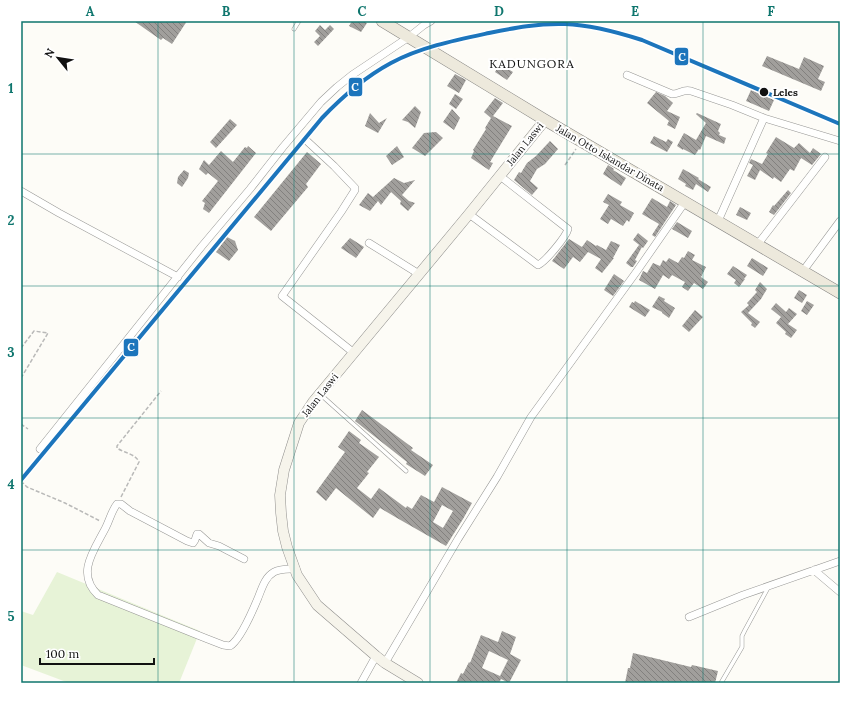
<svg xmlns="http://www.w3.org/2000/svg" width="861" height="704" font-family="Lora,serif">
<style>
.park{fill:#e7f3d7}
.building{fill:url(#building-back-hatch);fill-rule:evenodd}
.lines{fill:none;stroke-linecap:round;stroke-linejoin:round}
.lane-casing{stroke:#979795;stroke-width:4.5}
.street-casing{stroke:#979795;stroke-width:8}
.secondary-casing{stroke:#8e8d8b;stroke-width:11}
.primary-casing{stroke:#858482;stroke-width:12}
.path{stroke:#b9b9b8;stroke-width:1.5;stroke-dasharray:4 2;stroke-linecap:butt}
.lane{stroke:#fffffe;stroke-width:3.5}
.street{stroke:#fffffe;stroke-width:7}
.secondary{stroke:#f6f4eb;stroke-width:10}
.primary{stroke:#ede9dc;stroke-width:11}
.rail-1-casing{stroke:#fff;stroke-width:7}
.rail-1{stroke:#1c75bc;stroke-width:4}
.grid{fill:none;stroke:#0f766e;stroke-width:1;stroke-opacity:0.55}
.stop-dot{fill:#111;stroke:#fff;stroke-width:1.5}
.labels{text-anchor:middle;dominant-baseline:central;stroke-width:4;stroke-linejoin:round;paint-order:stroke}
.stop-label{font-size:10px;font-weight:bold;fill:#111;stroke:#fff;text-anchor:start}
.street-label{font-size:10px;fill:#111;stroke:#fff}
.quarter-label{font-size:12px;letter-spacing:1px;fill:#111;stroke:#fff}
.line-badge{stroke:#fff;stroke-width:1.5}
.badge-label{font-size:11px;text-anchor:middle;font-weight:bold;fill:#fff}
.neatline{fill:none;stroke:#0f766e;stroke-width:1.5}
.grid-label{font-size:13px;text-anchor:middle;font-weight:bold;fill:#0f766e}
</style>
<defs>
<pattern id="building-back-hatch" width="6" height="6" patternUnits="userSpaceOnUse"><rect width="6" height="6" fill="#a19f9c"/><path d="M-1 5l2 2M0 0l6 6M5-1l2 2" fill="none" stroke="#82807e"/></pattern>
</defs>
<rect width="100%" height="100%" fill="#fdfcf7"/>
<!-- park -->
<path class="park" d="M57,572l143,59 -21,52h-20l-7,-2 -1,2h-82l-48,-18v-54l12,4z"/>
<!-- building -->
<path class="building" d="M134,21h53l-15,23 -9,-6 -2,2z
M352,21h11l4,2 -6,9 -12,-6z
M320,25l5,5 5,-5 4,4 -16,17 -4,-4 6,-6 -5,-5z
M767,56l32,13 5,-12 20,9 -6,13 7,3 -4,9 -59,-25z
M500,64l13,8 -6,8 -12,-8z
M455,74l11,6 -7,13 -12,-7z
M751,90l23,10 -5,11 -23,-10z
M656,92l9,4 8,7 -6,8 13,6 -5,12 -8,-4 2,-4 -22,-18z
M455,94l8,5 -7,10 -7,-5z
M495,98l8,5 -10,13 19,10 -22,36 3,1 -4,7 -18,-12 3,-7 -1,-1 13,-21 -1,-1 6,-10 -7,-6z
M415,106l6,6 -6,16 -7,-6 -6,-2z
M452,109l8,9 -6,12 -11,-8z
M370,113l9,10 8,-5 -9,15 -13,-7z
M697,113l24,11 -3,7 2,2 -1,2 7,3 -2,6 -18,-8 -6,14 -1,-1 -4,6 -12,-6v1l-6,-4 7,-13 12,7 10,-17 -10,-9z
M230,119l7,6 -21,23 -6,-6z
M436,132l7,6 -18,18 -13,-8 12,-15z
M654,136l12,6 2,-3 5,3 -6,10 -17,-9z
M776,137l18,11 5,-5 11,10 3,-5 8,6 -9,11 -11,-7 -7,13 -4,-2 -9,13 -7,-5 -1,2 -13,-9 -5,10 -8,-4 6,-11 -4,-2 2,-4 11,5 6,-10 -2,-1z
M550,141l8,8 -13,15 -8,5 -7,12 8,7 -6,7 -18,-15 5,-8 2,1 6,-10 9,-7z
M248,146l8,7 -47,60 -6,-4 2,-6 -3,-2 16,-20 -10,-8 -2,2 -7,-6 5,-9 5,5 12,-14 12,11 12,-15 2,1z
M397,146l7,11 -12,8 -6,-9z
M307,152l14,12 -15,20 2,3 -37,44 -17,-14z
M608,165l6,4 -1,1 13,8 -5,8 -18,-12z
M683,169l16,9 -1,1 13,8 -3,5 -12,-8 -3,6 -8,-4 1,-2 -8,-5z
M184,170l5,3 -1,5 -6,9 -5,-4 1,-6z
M394,178l10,5 11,-3 -13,15 7,6 6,2 -7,8 -8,-7 1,-3 -10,-9 -10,13 -3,-4 -8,10 -11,-6 9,-12 5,4z
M788,190l3,3 -17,22 -5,-3 4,-7 1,1z
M608,194l14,8 -2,3 14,8 -5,9 -2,-2 -4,6 -12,-7 -3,5 -8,-5 9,-14 -6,-3z
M652,198l15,9 3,-6 6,4 -21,32 -3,-2 7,-11 -17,-10z
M740,207l11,6 -4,7 -11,-5z
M677,222l15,9 -4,7 -16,-9z
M638,233l10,8 -5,7 -10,-8z
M227,237l8,4 3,9 -9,11 -13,-9z
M350,238l14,9 -8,11 -15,-10z
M569,239l13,8 5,-7 9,6 1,-1 9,5 5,-9 9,4 -7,13h1l-12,15 -7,-5 6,-9 -13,-7 -8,10 -7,-5 -9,12 -12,-8z
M639,245l3,2 -7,13 2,1 -4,6h-2l-5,-4z
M688,251l7,4 -3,5 14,7 -5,10 7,5 -5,7 -9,-6 -6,8 -6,-4 3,-5 -13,-7 -3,4 -6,-4 -8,14 -16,-9 4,-9 4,2 6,-10 7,3 3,-6 3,2 3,-4 9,5 4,-6 2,1z
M752,258l16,10 -5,8 -16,-10z
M733,266l14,9 -3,4h1l-6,8 -5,-4 2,-3 -9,-6z
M614,274l10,7 -11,15 -9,-6z
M760,282l7,7 -6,10 -13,14 12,9 -5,6 -4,-3 1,-2 -11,-11 8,-7 -2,-2 10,-11 -2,-2z
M799,290l8,5 -5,8 -8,-5z
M659,296l6,3 -1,2 11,7 -6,10 -7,-5v-1l-10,-5z
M635,301l15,9 -5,7 -16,-10 3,-5 2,1z
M807,301l7,4 -7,10 -6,-4z
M776,303l10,9 3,-4 8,6 -9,10 9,6 -6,8 -6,-4 1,-2 -10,-9 5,-6 -10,-8z
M695,310l8,7 -14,15 -7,-6z
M362,410l51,38 -2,2 22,15 -8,11 -19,-12 1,-2 -52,-41z
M349,431l12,9 -2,3 20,14 -12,15 2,1 -12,15 14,11 8,-11 27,20 1,-2 5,3 9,-14 13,7 8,-15 30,16 -9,16 -17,27 -49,-28 -17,-10 -7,10 -37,-30 -10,13 -10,-9 29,-40 -7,-5zM442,505l11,6 -10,17 -10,-6z
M502,631l14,6 -6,17 11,6 -12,23 -8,-4 -2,4h-43l5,-10 2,1 6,-12 1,1 11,-28 17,7zM489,651l19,9 -8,16 -18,-8z
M633,653l58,14 1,-2 26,6 -3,12h-90l3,-15h2z"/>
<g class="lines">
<defs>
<path id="lane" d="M294,29l5,-8
M321,395l85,76
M721,683l21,-36v-11l3,-6 24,-44"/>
<path id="street" d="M627,75l45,19c8,0 10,-5 19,-3l41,14 32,13
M308,142l26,24 21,22v2l-14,22 -59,84 72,57
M21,191l38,22 119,64
M469,214l69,51c7,-3 28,-28 30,-36l-68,-53
M718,221l46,-103 76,23
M369,243l50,31
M758,244l67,-87
M803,271l37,-50
M40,449l162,-203 48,-57 33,-42 38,-45 16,-15 15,-12 57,-38 15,-12 7,-4
M244,559l-25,-13 -10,-3 -10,-9h-2l-2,6 -2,3 -6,-2 -57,-30 -9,-7h-4c-5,6 -7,15 -11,23 -11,22 -31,46 -8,68l107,43 18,7 7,1c11,-7 23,-36 28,-48 4,-10 7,-21 16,-26 7,-4 14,-3 22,-3
M814,570l26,22
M689,617l54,-22 97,-34
M385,663l73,-124 39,-62 34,-60 106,-146 48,-69
M361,683l15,-27"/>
<path id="secondary" d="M418,683l-33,-20 -9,-7 -59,-51 -20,-30 -10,-28 -4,-16 -2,-18 -1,-18 4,-25 15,-47 14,-21 156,-188 76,-94"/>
<path id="primary" d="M382,21l163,99 295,173"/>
</defs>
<!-- lane casing -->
<use href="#lane" class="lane-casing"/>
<!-- street casing -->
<use href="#street" class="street-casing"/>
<!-- secondary casing -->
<use href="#secondary" class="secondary-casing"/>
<!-- primary casing -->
<use href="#primary" class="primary-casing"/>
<!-- path -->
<path class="path" d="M565,165l11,-16
M21,348l13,-17 14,2 -27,45
M21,424l7,5
M21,481l6,6 38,16 35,18
M121,497l18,-35c-3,-8 -15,-9 -22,-14v-2l44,-55"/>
<!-- lane -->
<use href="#lane" class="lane"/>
<!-- street -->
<use href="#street" class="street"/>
<!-- secondary -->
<use href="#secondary" class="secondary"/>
<!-- primary -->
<use href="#primary" class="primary"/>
<defs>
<path id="rail-1" d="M21,480l301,-362c20,-21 43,-41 69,-55 30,-16 65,-23 98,-30 25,-5 50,-10 76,-9 26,1 52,8 77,16l198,84"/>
</defs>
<!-- rail-1 casing -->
<use href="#rail-1" class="rail-1-casing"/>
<!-- rail-1 -->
<use href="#rail-1" class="rail-1"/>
</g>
<!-- grid -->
<path class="grid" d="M158,21v662M294,21v662M430,21v662M567,21v662M703,21v662M21,154h819M21,286h819M21,418h819M21,550h819"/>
<!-- markers -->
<circle class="stop-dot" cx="764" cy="92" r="5"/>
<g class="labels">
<!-- stop labels -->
<g class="stop-label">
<text x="773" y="92">Leles</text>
</g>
<!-- street labels -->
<g class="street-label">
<text transform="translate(525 144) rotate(-51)">Jalan Laswi</text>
<text transform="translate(610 158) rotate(30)">Jalan Otto Iskandar Dinata</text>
<text transform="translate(320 395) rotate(-52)">Jalan Laswi</text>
</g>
<!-- quarter labels -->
<g class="quarter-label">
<text x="532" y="63">KADUNGORA</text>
</g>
</g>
<g class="line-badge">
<rect x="674" y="47" width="15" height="19" rx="4" fill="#1c75bc"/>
<rect x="348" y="77" width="15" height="20" rx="4" fill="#1c75bc"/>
<rect x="123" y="338" width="16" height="19" rx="4" fill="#1c75bc"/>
</g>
<g class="badge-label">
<text x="682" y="61">C</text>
<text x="355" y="91">C</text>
<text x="131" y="351">C</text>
</g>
<!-- border -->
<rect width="861" height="704" fill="none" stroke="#ffffff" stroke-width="44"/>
<!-- north arrow -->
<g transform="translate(58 58) rotate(300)" stroke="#ffffff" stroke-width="3" paint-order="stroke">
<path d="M0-3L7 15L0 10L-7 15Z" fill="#111111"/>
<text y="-6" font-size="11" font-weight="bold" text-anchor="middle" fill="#111111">N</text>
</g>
<!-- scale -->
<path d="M40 658v6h114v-6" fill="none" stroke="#111111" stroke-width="2"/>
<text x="46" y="658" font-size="12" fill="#111111" stroke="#ffffff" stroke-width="3" paint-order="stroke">100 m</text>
<rect x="22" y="22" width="817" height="660" class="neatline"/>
<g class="grid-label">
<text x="90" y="16">A</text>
<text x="226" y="16">B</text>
<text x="362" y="16">C</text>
<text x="499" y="16">D</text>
<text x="635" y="16">E</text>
<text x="771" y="16">F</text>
<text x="11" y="93">1</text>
<text x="11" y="225">2</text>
<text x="11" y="357">3</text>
<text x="11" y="489">4</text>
<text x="11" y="621">5</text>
</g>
</svg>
